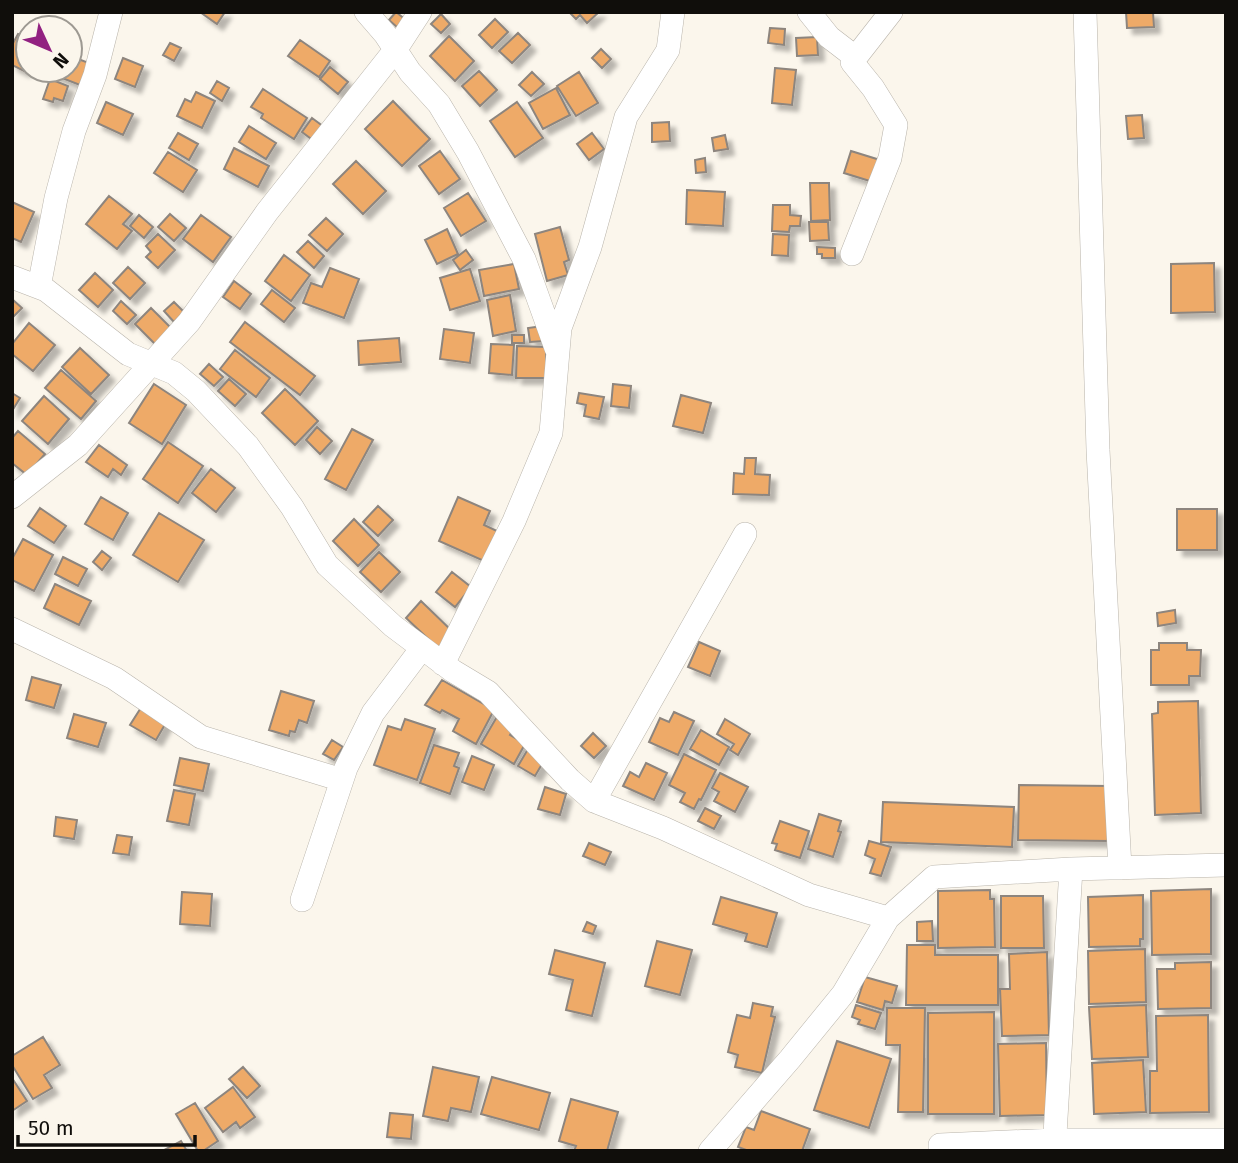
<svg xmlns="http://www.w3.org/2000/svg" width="1238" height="1163" font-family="'Fira Sans',sans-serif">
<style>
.building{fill:#eeaa68;stroke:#8d857e;stroke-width:2;filter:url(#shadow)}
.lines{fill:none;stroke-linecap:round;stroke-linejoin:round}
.street-casing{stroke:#b9b4ab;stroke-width:24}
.street{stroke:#fff;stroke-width:23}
</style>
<defs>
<filter id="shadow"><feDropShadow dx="6" dy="6" stdDeviation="2" flood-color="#0004"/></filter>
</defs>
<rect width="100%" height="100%" fill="#fbf6ec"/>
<!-- building -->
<path class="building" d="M200,12h25l-8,12z
M396,12l10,8 -8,8 -9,-8z
M569,12h30l-12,11 -7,-8 -4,4z
M1126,12h27l1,15 -27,1z
M441,14l9,10 -9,9 -10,-9z
M495,19l13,13 -16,16 -13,-13z
M770,28l15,1 -1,16 -16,-2z
M518,33l12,12 -18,18 -13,-12z
M18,34l10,5v24l-4,8 -12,-6v-20z
M449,36l25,25 -19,20 -25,-25z
M817,37l1,18 -21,1 -1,-18z
M300,40l30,21 -11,16 -31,-21z
M170,43l11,5 -7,13 -11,-6z
M601,49l10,10 -9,9 -10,-10z
M70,56l19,7 -9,22 -31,-12 1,-3h20z
M123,58l20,8 -8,21 -20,-8z
M330,67l18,15 -10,12 -18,-15z
M775,68l21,2 -4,35 -20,-2z
M479,71l18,19 -17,16 -18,-20z
M532,72l12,12 -13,12 -12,-11z
M579,72l19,31 -22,13 -19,-30z
M50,79l18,7 -5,15 -9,-3 -1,4 -10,-3z
M217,81l12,7 -7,13 -12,-8z
M556,88l14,27 -27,14 -14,-26z
M263,89l44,29 -13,21 -33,-21 2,-4 -12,-7z
M196,92l19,9 -13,27 -25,-12 8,-17 6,3z
M393,101l37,38 -28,27 -37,-37z
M106,102l27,12 -10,21 -26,-12z
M517,102l26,36 -28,19 -25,-36z
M1142,115l2,23 -16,1 -2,-23z
M312,118l12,9 -10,14 -12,-9z
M669,122l1,19 -18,1v-19z
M249,126l27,17 -10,16 -27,-17z
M178,133l20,11 -9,16 -20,-12z
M592,133l12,16 -15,11 -12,-16z
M725,135l3,14 -14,2 -2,-13z
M234,148l35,18 -11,21 -34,-18z
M440,151l20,28 -21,15 -20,-28z
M851,151l29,9 -7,22 -29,-9z
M168,152l29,18 -14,22 -29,-19z
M705,158l1,14 -10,1 -1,-13z
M356,161l30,30 -23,23 -30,-30z
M810,183h19l1,37 -19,1z
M687,190l38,2 -2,34 -37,-2z
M468,193l18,28 -25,15 -17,-28z
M109,196l23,18 -9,10 9,7 -15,18 -31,-25z
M12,202l22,10 -13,30 -9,-4z
M773,205h17v10l11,1 -1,10h-10l-1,6 -17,-1z
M170,214l16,14 -12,13 -16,-14z
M139,215l14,12 -9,11 -14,-12z
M201,215l30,22 -18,25 -30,-23z
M326,218l17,16 -16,17 -18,-16z
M809,222h19l1,18 -19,1z
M560,227l9,33 -5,2 4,13 -21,6 -12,-47z
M447,229l11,25 -21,10 -12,-24z
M158,234l17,16 -17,18 -12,-11 5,-5 -5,-6z
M773,234l16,1 -1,21 -16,-1z
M308,241l16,15 -10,12 -17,-16z
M817,247l18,1v10h-13v-4h-5z
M466,250l7,10 -13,10 -7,-10z
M284,255l26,20 -19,26 -26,-20z
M1214,263l1,49 -44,1v-49z
M514,264l5,25 -35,7 -5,-26z
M128,267l17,16 -15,16 -17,-16z
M330,268l29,11 -15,39 -41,-15 8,-20 11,4z
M470,269l10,32 -30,9 -10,-32z
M95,273l18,17 -15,17 -19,-17z
M234,281l17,13 -11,15 -17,-12z
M272,290l23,18 -11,14 -23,-18z
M510,295l6,36 -23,5 -6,-36z
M12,299l10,9 -10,10z
M121,301l15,14 -9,9 -14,-13z
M174,302l10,10 -10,10 -10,-11z
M151,308l21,21 -16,16 -21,-21z
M245,322l70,54 -15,19 -70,-53z
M29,323l26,22 -22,26 -21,-17v-10z
M543,326l1,15 -14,1 -2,-14z
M444,329l30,4 -4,30 -30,-4z
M512,335h12v8h-12z
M399,338l2,24 -42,3 -1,-24z
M491,344l23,1 -2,30 -23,-2z
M517,346l29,1v31h-30z
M80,348l29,27 -18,19 -29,-27z
M235,350l35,28 -14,19 -36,-28z
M209,364l14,13 -9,9 -14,-12z
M61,370l35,31 -15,18 -36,-31z
M229,379l17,15 -11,12 -17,-15z
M154,384l32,21 -24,39 -33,-21z
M613,384l18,2 -2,22 -18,-2z
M285,389l33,32 -23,24 -33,-32z
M12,393l8,5 -8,13z
M579,393l25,4 -5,22 -15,-3 2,-11 -9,-2z
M681,395l30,8 -8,30 -30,-7z
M44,396l25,23 -21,25 -26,-23z
M317,427l15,14 -12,13 -14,-14z
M352,429l21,11 -27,50 -21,-11z
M18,431l27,23 -18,21 -15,-12v-25z
M168,442l35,24 -25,37 -35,-24z
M99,445l28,20 -6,10 -8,-6 -5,8 -22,-15z
M745,458h11l-1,16 15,1 -1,20 -36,-1 1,-21 10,1z
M211,469l24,19 -19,24 -24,-19z
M101,497l27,16 -15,27 -28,-16z
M458,497l32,14 -6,14 13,6 -13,30 -45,-20z
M378,506l15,14 -15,16 -15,-14z
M40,508l26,18 -12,17 -26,-17z
M1177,509h40v41h-40z
M159,513l45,27 -26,42 -45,-27z
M354,519l25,26 -21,21 -25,-25z
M23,539l30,16 -19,36 -22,-11v-21z
M102,551l9,7 -9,12 -9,-8z
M379,552l21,20 -19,20 -21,-20z
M63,557l24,12 -9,17 -23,-12z
M452,572l19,15 -16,20 -19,-15z
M55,584l36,17 -12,24 -35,-17z
M421,601l32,31 -15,16 -32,-30z
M1175,610l1,13 -18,3 -1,-13z
M699,642l21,9 -10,25 -22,-9z
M1159,643h28v7h14l-1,26h-11v9h-38v-35h8z
M32,677l29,8 -7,23 -28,-8z
M442,680l52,30 -18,34 -23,-13 6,-12 -17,-9 -2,3 -15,-8z
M281,691l33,10 -7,22 -8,-3 -4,12 -5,-1 -1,5 -20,-6z
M1198,701l3,112 -46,2 -3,-101 6,-1v-11z
M142,706l25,15 -11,19 -26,-15z
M674,712l20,9 -16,34 -29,-13 11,-24 9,4z
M74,714l32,9 -8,24 -31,-9z
M498,715l18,10 -6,10 15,9 -11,20 -33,-20z
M405,719l30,10 -18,51 -43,-15 14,-39 13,4z
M725,719l25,15 -12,21 -8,-5 4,-6 -17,-10z
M701,730l28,17 -10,18 -29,-16z
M593,733l13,13 -12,12 -13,-12z
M332,740l11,7 -9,13 -11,-6z
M434,745l25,8 -5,13 5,2 -9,26 -30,-11z
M528,749l17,10 -10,17 -17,-10z
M684,754l32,16 -15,30 -2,-1 -5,10 -14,-7 5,-9 -16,-8z
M472,756l22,9 -10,25 -22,-8z
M180,758l29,6 -6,27 -29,-6z
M646,763l21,10 -13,27 -31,-14 7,-14 9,5z
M720,773l28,14 -13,25 -21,-11 5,-9 -7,-4z
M1019,785l92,1v55l-93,-1z
M545,787l21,7 -6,21 -22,-6z
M174,790l21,4 -6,31 -22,-4z
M883,802l131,5 -2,40 -131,-5z
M705,808l16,8 -7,13 -16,-8z
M819,814l22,7 -3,10 3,1 -8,25 -25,-8z
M56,817l21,3 -3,19 -20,-3z
M780,821l29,10 -9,27 -25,-8 2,-6 -5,-1z
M117,835l15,2 -3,18 -16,-2z
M869,841l22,6 -10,29 -11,-3 5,-14 -10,-4z
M589,843l22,9 -6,13 -22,-9z
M1211,889v65l-59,1 -1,-64z
M990,890v9h4l1,48 -57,1v-57z
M182,892l30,2 -2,32 -30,-2z
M1143,895v44h-3v7l-51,1 -1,-50z
M1001,896h42l1,52h-43z
M721,897l56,16 -10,34 -22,-6 2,-7 -34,-10z
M932,921l1,20h-16v-19z
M587,922l9,4 -3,8 -10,-3z
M657,941l35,9 -12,45 -35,-9z
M907,945h28v10h63v50h-92z
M1145,949l1,53 -57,2 -1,-53z
M555,950l50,13 -13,53 -26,-6 7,-30 -24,-6z
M1047,952l2,83 -47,1 -2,-47h10l-1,-35z
M1211,962v46l-53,1 -1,-40h18v-6z
M865,977l32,9 -5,17 -7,-2 -2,9 -26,-8z
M753,1003l20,4 -2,9 4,1 -13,56 -27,-6 3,-12 -10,-3 9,-37 13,3z
M856,1005l25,8 -6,16 -17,-5 2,-4 -8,-3z
M1146,1005l2,52 -56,2 -3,-52z
M887,1008h38l-2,104h-25l2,-67h-14z
M994,1012v102h-66v-101z
M1208,1015l1,97 -59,1v-42h7l-1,-55z
M43,1037l17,28 -16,10 8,13 -19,11 -21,-34v-9z
M837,1041l54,18 -22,69 -55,-18z
M1046,1043l1,72 -47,1 -2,-72z
M1143,1060l3,52 -52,2 -2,-51z
M243,1067l17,19 -13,12 -18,-19z
M433,1067l46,10 -8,35 -20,-4 -3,13 -25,-5z
M492,1077l58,16 -11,37 -58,-16z
M12,1078l15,23 -15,10z
M233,1087l22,30 -15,11 -4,-6 -13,10 -18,-24z
M571,1099l47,13 -11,39h-33l2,-5 -17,-5z
M195,1103l23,38 -15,10h-5l-22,-37z
M761,1111l49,18 -8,22h-53l-11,-4 8,-20 8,3z
M390,1113l23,2 -2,24 -24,-2z
M181,1141l6,10h-23v-1z"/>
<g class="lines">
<defs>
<path id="street" d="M366,12l19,22 25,38 29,32 29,48 56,107 32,89
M809,12l20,25 26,20
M1085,12l13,438 22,418
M852,254l38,-96 6,-33 -23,-37 -21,-26 39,-50
M12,277l34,13 82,64 46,19 22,18 52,55 44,61 35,58 66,61 60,45 35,21 82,88 24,21 69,27 146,67 79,23
M39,287l17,-89 18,-67 21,-56 16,-63
M12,497l66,-52 111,-123 78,-110 129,-163 24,-37
M12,629l102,49 87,59 141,43
M443,664l71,-143 37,-88 9,-105 30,-81 36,-130 42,-67 5,-38
M594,801l151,-267
M302,900l44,-132 27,-55 49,-65
M710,1151l80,-92 53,-65 45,-76 46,-41 137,-8 155,-4
M940,1151v-6l115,-5h171
M1054,1151l17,-282"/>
</defs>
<!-- street casing -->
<use href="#street" class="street-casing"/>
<!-- street -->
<use href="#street" class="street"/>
</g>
<!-- border -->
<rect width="1238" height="1163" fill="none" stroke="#100e0b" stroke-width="28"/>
<!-- north arrow -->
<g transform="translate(49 49) rotate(134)"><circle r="33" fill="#fbf6ec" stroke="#9d9992" stroke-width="2"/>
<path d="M0-5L12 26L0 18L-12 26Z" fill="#922181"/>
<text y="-10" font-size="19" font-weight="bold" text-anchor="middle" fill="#100e0b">N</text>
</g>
<!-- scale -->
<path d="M18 1135v10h177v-10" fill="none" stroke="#100e0b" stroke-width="3.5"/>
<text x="28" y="1135" font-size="21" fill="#100e0b" stroke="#fbf6ec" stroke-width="5" paint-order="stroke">50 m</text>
</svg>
